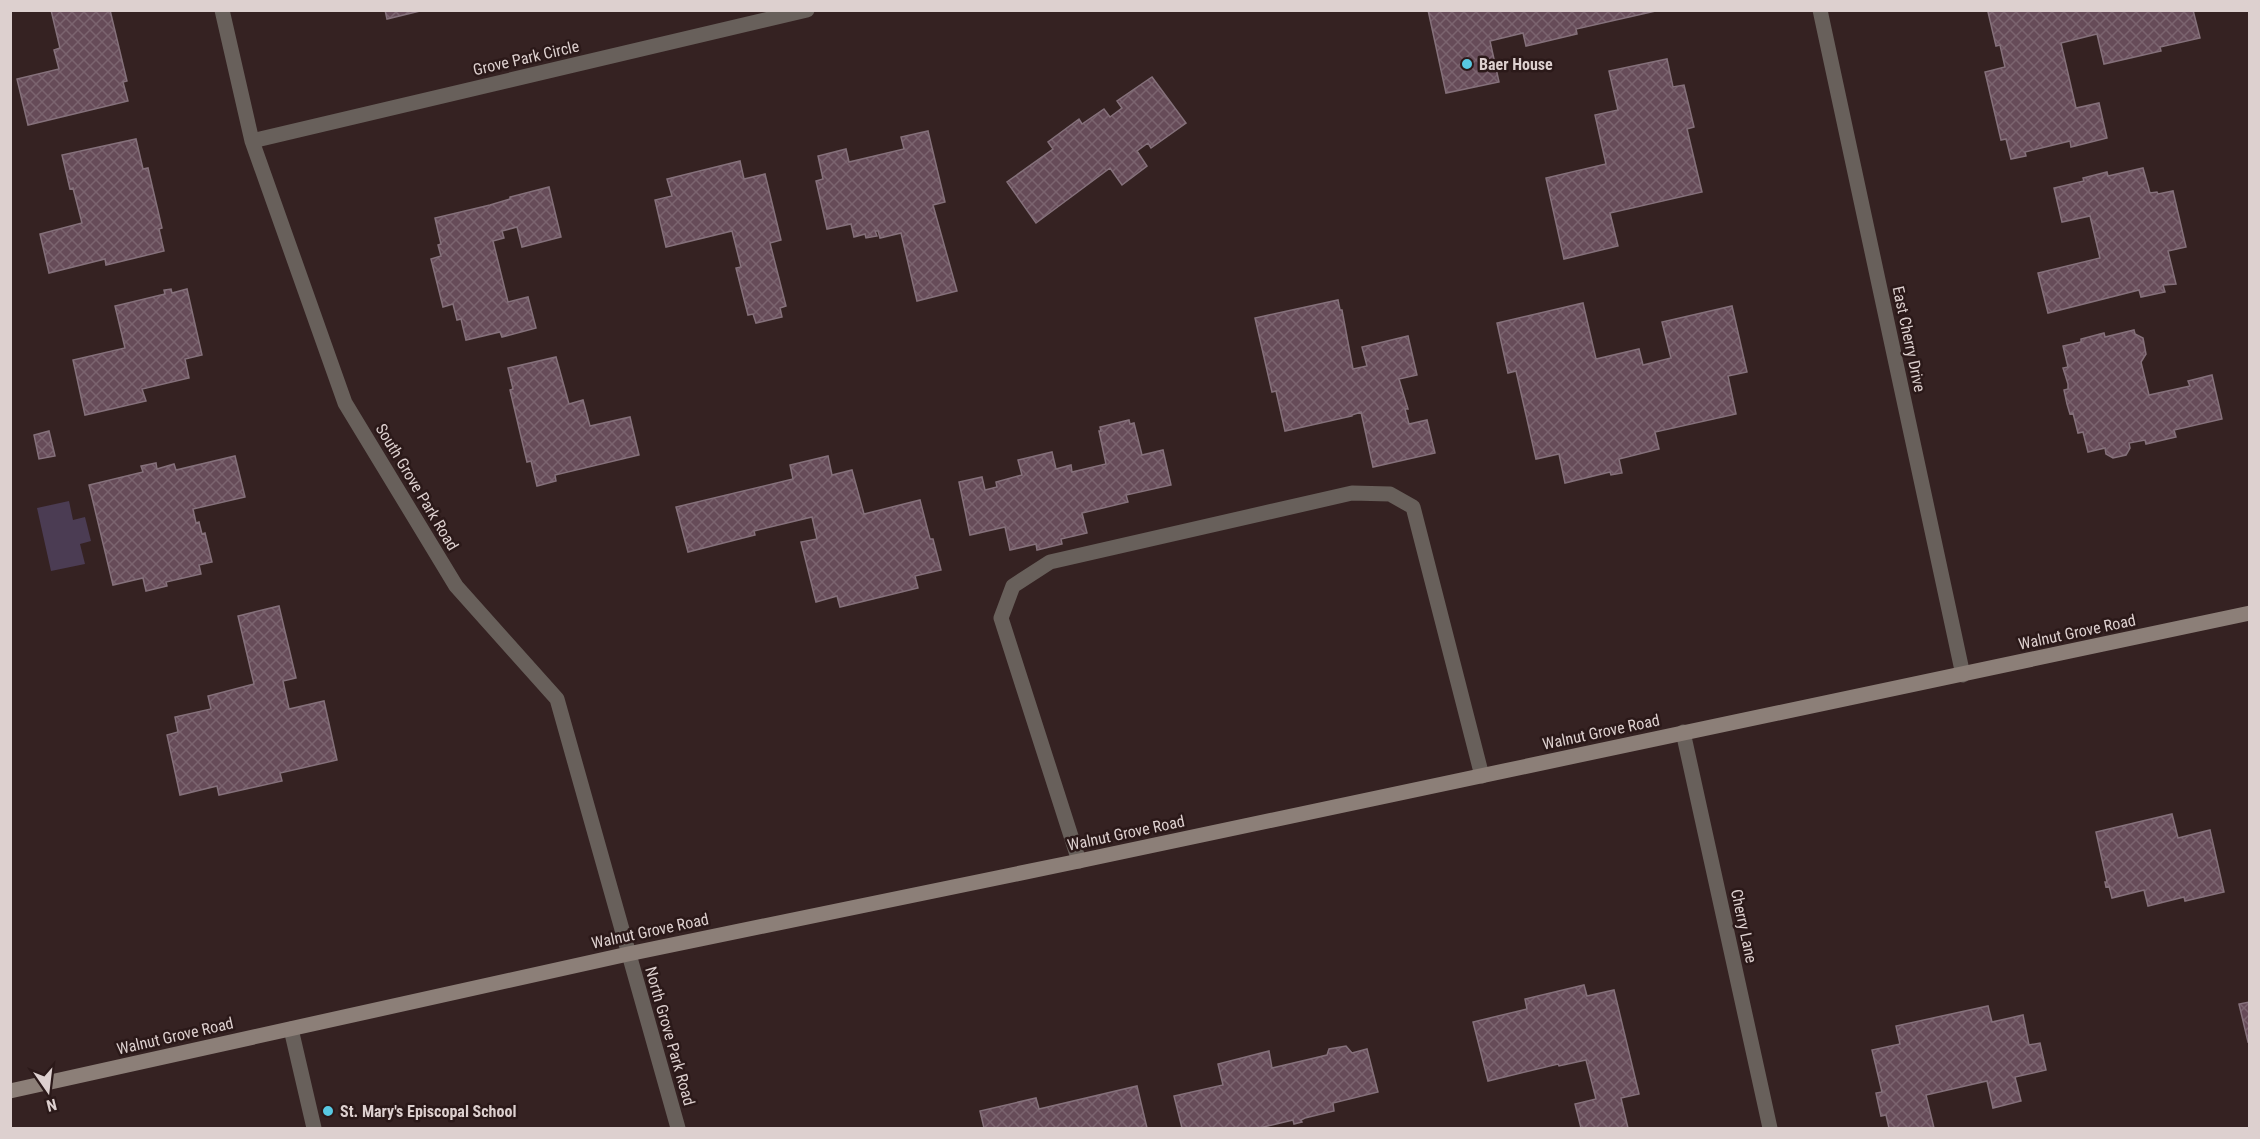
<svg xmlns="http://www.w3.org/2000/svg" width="2260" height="1139" font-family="'Roboto Condensed',sans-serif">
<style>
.water{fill:#4b3c53}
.building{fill:url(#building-cross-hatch);stroke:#85717b;stroke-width:1.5}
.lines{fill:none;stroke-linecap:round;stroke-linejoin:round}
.lane{stroke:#68605b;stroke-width:15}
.street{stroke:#68605b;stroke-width:15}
.secondary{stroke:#8c7f78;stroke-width:15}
.poi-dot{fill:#58c9e3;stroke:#2b1919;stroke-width:2}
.labels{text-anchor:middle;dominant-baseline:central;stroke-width:5;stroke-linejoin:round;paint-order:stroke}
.street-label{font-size:16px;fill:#ddd0cf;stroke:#2b1919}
.poi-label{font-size:16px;font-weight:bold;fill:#ddd0cf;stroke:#2b1919;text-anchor:start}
</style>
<defs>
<pattern id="building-cross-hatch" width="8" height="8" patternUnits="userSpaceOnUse" patternTransform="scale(1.5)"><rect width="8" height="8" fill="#664b58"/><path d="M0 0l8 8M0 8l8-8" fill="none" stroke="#7b646f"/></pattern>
</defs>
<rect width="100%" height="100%" fill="#352222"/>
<!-- water -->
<path class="water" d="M69,501l4,19 12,-3 6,24 -11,3 5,20 -34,7 -14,-63z"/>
<!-- building -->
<path class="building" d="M51,10h59l17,71 -4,1 5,19 -100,24 -11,-46 42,-10 -5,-19 6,-2z
M385,10h39l-37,9z
M1428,10h232l-84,19 1,5 -51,12 -3,-13 -33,8 9,41 -53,11z
M1993,10h200l7,28 -40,9 1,4 -57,13 -7,-30 -36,9 15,65 23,-5 8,35 -36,9 -1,-6 -45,11 1,4 -15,3 -5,-20 -5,1 -16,-68 20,-5 -5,-22 -4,1 -8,-34z
M1667,59l6,28 11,-2 10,42 -7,2 15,63 -92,21 8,33 -54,13 -18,-81 60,-14 -11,-49 23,-5 -9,-39z
M1152,77l34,46 -35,25 -3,-5 -11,8 10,15 -25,19 -12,-17 -74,55 -29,-41 46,-33 -5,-7 31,-23 3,5 22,-15 6,8 12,-9 -5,-7z
M928,131l17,71 -12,3 24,86 -40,10 -16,-68 -21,5 -2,-7h-3l2,5 -11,2 -1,-4 -11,3 -3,-13 -24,5 -11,-48 7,-2 -5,-23 28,-7 3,13 55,-13 -3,-12z
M136,139l7,30 5,-1 14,60 -3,1 5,22 -58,14 -1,-6 -56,14 -9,-39 42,-11 -9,-35 -3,1 -8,-34z
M740,161l4,18 21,-5 16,66 -11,3 16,63 -6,2 2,9 -26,6 -3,-9 -5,1 -12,-47 5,-1 -9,-36 -66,16 -11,-47 17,-4 -5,-17z
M2143,168l7,25 7,-1 1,2 15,-3 13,56 -18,4 8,33 -13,1 2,7 -24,5 -2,-7 -91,23 -10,-40 62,-15 -10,-42 -28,6 -8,-34 30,-7 -1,-3 24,-6 1,4z
M549,187l12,50 -39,10 -5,-20 -15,4 2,7 -11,3 15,61 20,-5 8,31 -34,9 -2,-5 -34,8 -5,-21 -4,1 -4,-16 -10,3 -12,-48 10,-3 -3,-11 3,-1 -6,-26 55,-13 20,-6v-2z
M171,289l1,4 15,-4 15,66 -17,4 4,19 -47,11 4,12 -61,14 -12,-55 52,-12 -10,-42 50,-12 -1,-4z
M1338,300l2,10h2l11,59 14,-3 -5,-19 46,-11 9,39 -18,4 9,30h-3l4,15 18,-4 8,33 -62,14 -12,-55 -9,3v1l-67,15 -9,-40 -4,1 -17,-74z
M1583,303l13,56 43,-10 4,16 28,-7 -9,-36 70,-16 15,66 -19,4 8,38 -81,18 4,17 -40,10 3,14 -11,2 -1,-3 -45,11 -6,-29 -23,5 -20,-88 -8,2 -11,-50z
M2134,330l1,4 8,4 3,16 -5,8 8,33 41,-9 -2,-5 24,-6 10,44 -48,11 2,7 -30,7 -1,-4 -16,3 1,5 -4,7 -13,3 -7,-4 -1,-6 -17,4 -5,-20 -5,1 -5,-20 -3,1 -3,-10 -3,-14 4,-1v-5l-5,-16 5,-1 -5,-21 18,-4v-3l23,-6 1,4z
M556,357l13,47 14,-4 7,26 40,-9 9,38 -84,20 1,6 -19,5 -6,-25 -4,1 -17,-72 3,-1 -5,-21z
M1129,420l1,4 4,-1 8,32 21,-5 8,35 -45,10 2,7 -46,11 5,20 -26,6 1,5 -25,6 -1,-6 -26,6 -5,-23 -35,8 -11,-53 23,-5 3,13 12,-3 -1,-5 26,-7 -4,-15 34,-8 4,17 15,-4 1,7 34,-8 -7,-33h2l-1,-4z
M49,431l6,25 -16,3 -5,-24z
M235,456l10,41 -52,12 3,14 3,-1 3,12 3,-1 7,29 -13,3 2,9 -35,8 1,4 -21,5 -3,-13 -30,7 -24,-100 54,-13 -2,-6 15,-3 1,6 17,-5 2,6z
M828,456l4,19 20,-5 12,44 56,-14 10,39h3l8,31 -26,6 3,12 -78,19 -3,-11 -21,6 -15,-60 16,-3 -5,-22 -58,14 1,4 -67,17 -12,-45 117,-28 -3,-14z
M279,606l17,72 -13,3 6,28 35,-8 13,59 -57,13 2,8 -63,14 -2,-9 -37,9 -13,-60 11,-3 -3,-15 36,-8 -3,-13 46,-12 -16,-68z
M2172,814l6,24 32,-8 14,62 -39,9 -1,-4 -36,9 -4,-16 -32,8 -3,-12 -3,1 -1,-5h2l-11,-50z
M1584,985l3,11 27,-6 25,104 -18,4 7,30h-47l-6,-24 21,-5 -10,-39 -27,6 -1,-2 -70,17 -15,-59 54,-13 -2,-10z
M2250,1002v39l-2,1 -9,-38z
M1988,1006l4,16 31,-7 6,30 11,-2 6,27 -31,7 6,24 -28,7 -6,-27 -61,14 8,33h-45l-3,-13 -5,1 -5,-23 6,-1 -10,-42 28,-6 -4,-18z
M1346,1046l6,7 15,-4 11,43 -45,11 1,8 -29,7 -4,2 1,2 -8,2 -1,-4 -34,8h-77l-8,-32 49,-11 -5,-21 51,-13 3,17 55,-13 2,-6z
M1137,1086l10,42h-163l-4,-17 56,-13 3,11z"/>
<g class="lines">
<!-- lane -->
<path class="lane" d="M1079,861l-78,-243 12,-32 37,-24 302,-69 38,1 23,13 69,269
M291,1029l23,99"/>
<!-- street -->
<path class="street" d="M222,10l30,131 93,262 111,183 101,113 121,429
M1820,10l143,665
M252,141l555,-131
M1683,732l87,396"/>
<!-- secondary -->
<path class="secondary" d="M10,1091l618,-137 451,-93 1171,-248"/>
</g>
<!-- markers -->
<g class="poi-dot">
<circle cx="1467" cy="64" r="6"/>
<circle cx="328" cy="1111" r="6"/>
</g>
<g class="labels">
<!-- street labels -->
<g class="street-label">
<text transform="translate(526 58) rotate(-13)">Grove Park Circle</text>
<text transform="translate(1909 339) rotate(78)">East Cherry Drive</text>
<text transform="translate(417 487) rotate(59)">South Grove Park Road</text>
<text transform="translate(2077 632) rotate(-12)">Walnut Grove Road</text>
<text transform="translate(1601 732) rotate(-12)">Walnut Grove Road</text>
<text transform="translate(1126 833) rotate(-12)">Walnut Grove Road</text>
<text transform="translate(1744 926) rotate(78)">Cherry Lane</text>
<text transform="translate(650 931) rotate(-12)">Walnut Grove Road</text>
<text transform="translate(175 1036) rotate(-13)">Walnut Grove Road</text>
<text transform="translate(670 1036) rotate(74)">North Grove Park Road</text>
</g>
<!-- poi labels -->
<g class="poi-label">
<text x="1479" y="64">Baer House</text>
<text x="340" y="1111">St. Mary's Episcopal School</text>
</g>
</g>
<!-- border -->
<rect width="2260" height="1139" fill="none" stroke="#ddd0cf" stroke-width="24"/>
<!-- north arrow -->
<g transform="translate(48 1091) rotate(166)" stroke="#2b1919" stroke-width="4.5" paint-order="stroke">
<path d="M0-4.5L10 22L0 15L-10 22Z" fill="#ddd0cf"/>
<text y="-9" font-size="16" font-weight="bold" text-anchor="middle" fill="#ddd0cf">N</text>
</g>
</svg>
